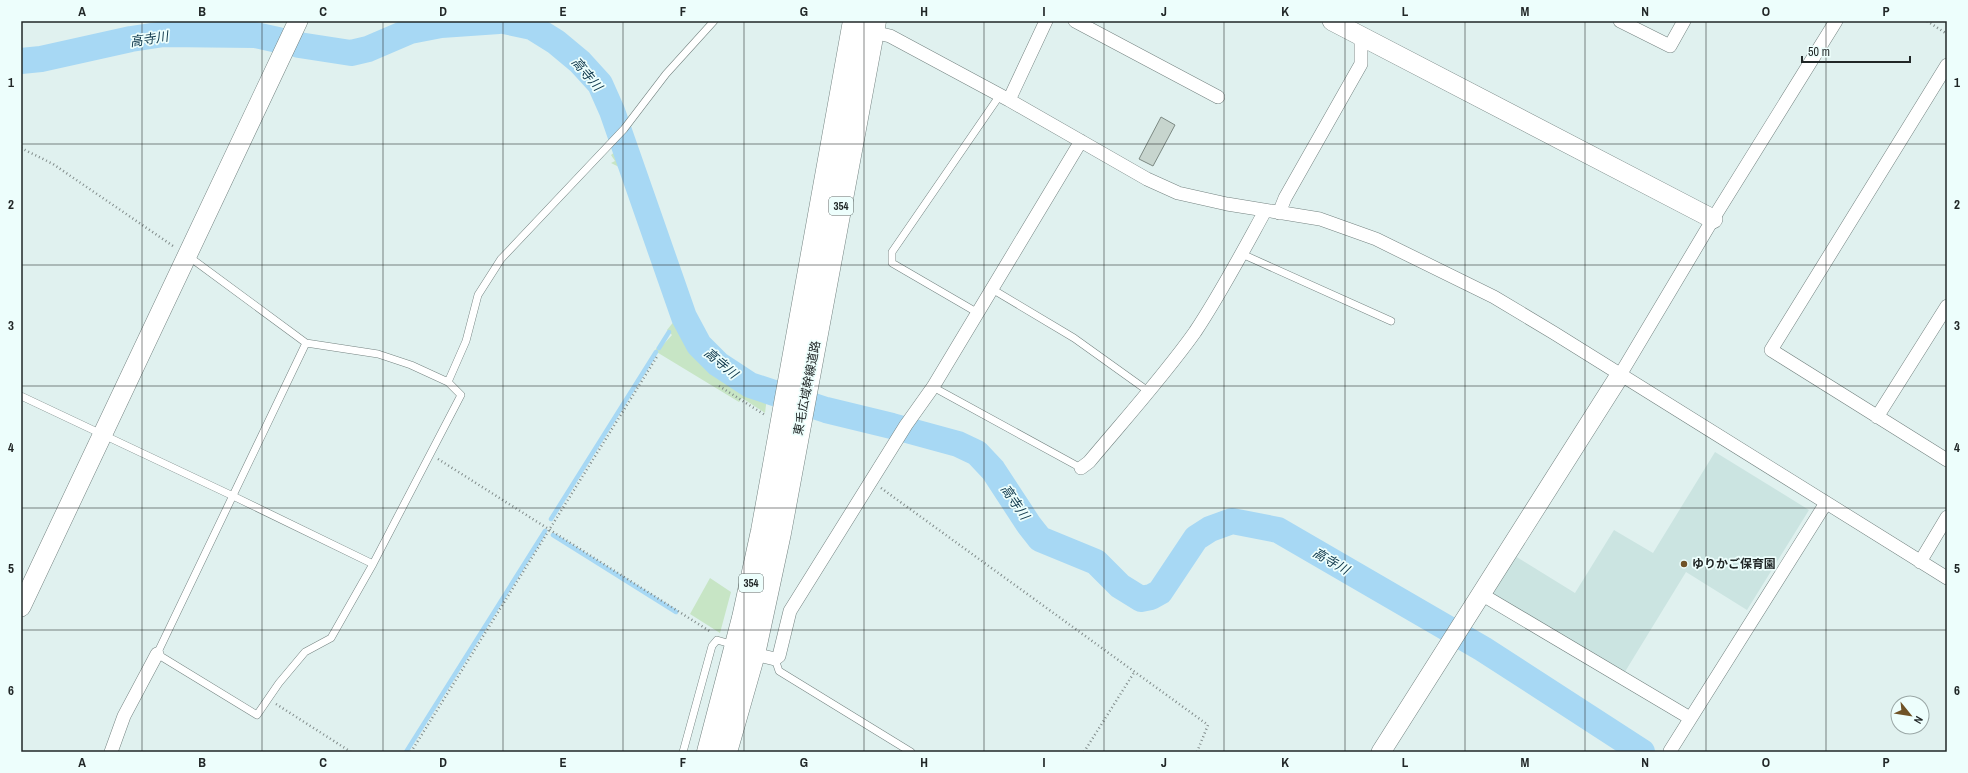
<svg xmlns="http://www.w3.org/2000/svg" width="1968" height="773" font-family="'Archivo Narrow','Noto Sans JP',sans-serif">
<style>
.built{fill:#cbe4e1}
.green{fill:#c7e5c5}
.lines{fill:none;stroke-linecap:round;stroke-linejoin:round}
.stream{stroke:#a7d8f4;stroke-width:4.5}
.river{stroke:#a7d8f4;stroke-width:26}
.building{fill:#c7d5ce;stroke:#7c8983}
.lane-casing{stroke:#748381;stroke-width:8}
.street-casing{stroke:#748381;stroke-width:14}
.secondary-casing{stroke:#748381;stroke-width:20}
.highway-casing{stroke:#748381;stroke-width:23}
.path{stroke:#818c8b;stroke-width:2.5;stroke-dasharray:1 3;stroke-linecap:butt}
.lane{stroke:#fff;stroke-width:7}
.street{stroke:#fff;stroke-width:13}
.secondary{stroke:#fff;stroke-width:19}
.highway{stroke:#fff;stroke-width:22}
.grid{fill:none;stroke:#212727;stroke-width:1;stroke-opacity:0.55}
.poi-dot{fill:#705327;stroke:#edfefc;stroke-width:1.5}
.labels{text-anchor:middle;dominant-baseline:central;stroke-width:3.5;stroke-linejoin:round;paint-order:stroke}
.shield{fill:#edfefc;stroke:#5e6867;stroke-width:1}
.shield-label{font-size:11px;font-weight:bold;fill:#212727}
.street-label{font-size:12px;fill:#212727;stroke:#edfefc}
.poi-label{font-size:12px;font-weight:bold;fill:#212727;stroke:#edfefc;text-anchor:start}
.water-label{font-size:13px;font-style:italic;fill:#0c3549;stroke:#edfefc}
.neatline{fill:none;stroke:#212727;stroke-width:1.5}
.grid-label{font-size:13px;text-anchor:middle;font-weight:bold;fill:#212727}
</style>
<rect width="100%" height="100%" fill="#e0f1ef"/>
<!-- built -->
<path class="built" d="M1715,452l94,58 -62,100 -61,-38 -63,103 -132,-82 24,-37 60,37 39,-63 39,23z"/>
<!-- green -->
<path class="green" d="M617,150l63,172c5,10 9,21 16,30 16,19 48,38 71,45l-2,16 -23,-15 -3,4 -84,-51 2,-4 3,1 12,-13 -5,-5 8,-10 -56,-153 -8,-4 4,-2 -4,-6z
M710,578l21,14 -11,41 -30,-19z"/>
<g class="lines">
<!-- stream -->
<path class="stream" d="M659,348l10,-16
M551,519l105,-167
M553,535l123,77
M406,752l139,-221"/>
<!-- river -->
<path class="river" d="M504,21l28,6 24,15 24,20 20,22 12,27 72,206 15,28 19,19 32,21 76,25 66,16 66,18 19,9 16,17 36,55 11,14 56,23 24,24 21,13 10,-2 9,-5 36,-54 14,-9 22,-8 46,9 205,119 159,103
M299,45l52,8 17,-4 42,-18 31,-6 58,-4
M21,61l20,-2 90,-20 33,-5 91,1 23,5"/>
</g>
<!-- building -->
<path class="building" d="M1161,117l14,8 -22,41 -14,-7z"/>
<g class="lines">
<defs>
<path id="lane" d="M1242,254l149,67
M188,256l118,87 72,11 33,11 37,17 13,13 -88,169 -42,74 -26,14 -26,31 -22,32 -100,-61 149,-311
M992,289l82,49 74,53
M978,313l-86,-50v-11l108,-157
M448,382l18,-41 12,-46 23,-36 123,-130 42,-55 48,-53
M933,387l148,81
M21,396l212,100 140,68
M775,659l4,12 132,81
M683,752l29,-106 5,-6 17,5"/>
<path id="street" d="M1075,21l143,76
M1620,21l50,25 14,-25
M873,32l17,4 119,64 138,79 31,14 49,11 93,15 56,20 118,58 60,36 393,245
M1947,65l-176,285 176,110
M1009,100l37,-79
M1279,213l6,-15 76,-134v-28
M1620,375l93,-156 123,-198
M1877,417l70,-111
M1081,468l8,-6c36,-43 74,-85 106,-130 26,-39 48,-81 70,-121
M1920,562l27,-45
M1481,594l209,124
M754,654l21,5 4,-3 11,-45 116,-186 27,-38 148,-246
M1670,751l156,-248
M111,752l13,-36 33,-62"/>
<path id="secondary" d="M1332,21l381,198
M21,607l277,-586
M1381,752l239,-377"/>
<path id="highway" d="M708,752l35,-134 19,-87 92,-510
M726,752l28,-98 26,-121 95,-512"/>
</defs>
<!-- lane casing -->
<use href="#lane" class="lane-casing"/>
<!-- street casing -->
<use href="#street" class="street-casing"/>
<!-- secondary casing -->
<use href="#secondary" class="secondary-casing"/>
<!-- highway casing -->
<use href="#highway" class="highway-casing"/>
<!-- path -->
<path class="path" d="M1927,21l20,13
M21,148l32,16 120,82
M719,386l46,29
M438,459l273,173
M881,488l327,237 -11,27
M276,704l75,48
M411,752l247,-397
M1084,752l51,-81"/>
<!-- lane -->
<use href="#lane" class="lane"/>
<!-- street -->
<use href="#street" class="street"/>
<!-- secondary -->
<use href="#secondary" class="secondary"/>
<!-- highway -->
<use href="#highway" class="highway"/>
</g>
<!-- grid -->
<path class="grid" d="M142,21v731M262,21v731M383,21v731M503,21v731M623,21v731M744,21v731M864,21v731M984,21v731M1104,21v731M1224,21v731M1345,21v731M1465,21v731M1585,21v731M1706,21v731M1826,21v731M21,144h1926M21,265h1926M21,386h1926M21,508h1926M21,630h1926"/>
<!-- markers -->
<circle class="poi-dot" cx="1684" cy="564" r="4"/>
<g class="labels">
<!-- shield labels -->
<g class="shield">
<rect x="829" y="197" width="24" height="18" rx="3"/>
<rect x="739" y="574" width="24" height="18" rx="3"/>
</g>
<g class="shield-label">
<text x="841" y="206">354</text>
<text x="751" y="583">354</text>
</g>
<!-- street labels -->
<g class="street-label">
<text transform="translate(807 388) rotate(-79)">東毛広域幹線道路</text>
</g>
<!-- poi labels -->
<g class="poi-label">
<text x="1692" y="564">ゆりかご保育園</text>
</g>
<!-- water labels -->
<g class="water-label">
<text transform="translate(149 39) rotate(-9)">高寺川</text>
<text transform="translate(587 74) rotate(50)">高寺川</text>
<text transform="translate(721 363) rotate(40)">高寺川</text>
<text transform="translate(1015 502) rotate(55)">高寺川</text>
<text transform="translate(1331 561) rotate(30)">高寺川</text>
</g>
</g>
<!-- border -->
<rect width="1968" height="773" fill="none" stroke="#edfefc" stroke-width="44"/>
<!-- north arrow -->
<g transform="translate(1910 715) rotate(120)"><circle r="19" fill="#edfefc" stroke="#9ba8a7"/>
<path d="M0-3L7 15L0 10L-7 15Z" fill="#705327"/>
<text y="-6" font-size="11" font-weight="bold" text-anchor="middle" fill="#212727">N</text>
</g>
<!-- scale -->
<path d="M1802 56v6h108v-6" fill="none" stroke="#212727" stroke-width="2"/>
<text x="1808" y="56" font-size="12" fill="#212727" stroke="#edfefc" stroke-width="3" paint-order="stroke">50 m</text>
<rect x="22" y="22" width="1924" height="729" class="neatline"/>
<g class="grid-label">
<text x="82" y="16">A</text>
<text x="202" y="16">B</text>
<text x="323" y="16">C</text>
<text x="443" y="16">D</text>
<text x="563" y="16">E</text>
<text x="683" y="16">F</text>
<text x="804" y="16">G</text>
<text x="924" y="16">H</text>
<text x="1044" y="16">I</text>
<text x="1164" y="16">J</text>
<text x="1285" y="16">K</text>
<text x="1405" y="16">L</text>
<text x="1525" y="16">M</text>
<text x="1645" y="16">N</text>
<text x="1766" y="16">O</text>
<text x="1886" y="16">P</text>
<text x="11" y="87">1</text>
<text x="1957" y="87">1</text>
<text x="11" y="209">2</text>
<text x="1957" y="209">2</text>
<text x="11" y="330">3</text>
<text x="1957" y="330">3</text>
<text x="11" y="452">4</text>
<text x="1957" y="452">4</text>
<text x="11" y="573">5</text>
<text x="1957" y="573">5</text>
<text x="11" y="695">6</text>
<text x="1957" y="695">6</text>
<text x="82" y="767">A</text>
<text x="202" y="767">B</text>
<text x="323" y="767">C</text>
<text x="443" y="767">D</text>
<text x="563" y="767">E</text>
<text x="683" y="767">F</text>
<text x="804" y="767">G</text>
<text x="924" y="767">H</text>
<text x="1044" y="767">I</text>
<text x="1164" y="767">J</text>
<text x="1285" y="767">K</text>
<text x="1405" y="767">L</text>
<text x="1525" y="767">M</text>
<text x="1645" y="767">N</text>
<text x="1766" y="767">O</text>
<text x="1886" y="767">P</text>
</g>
</svg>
